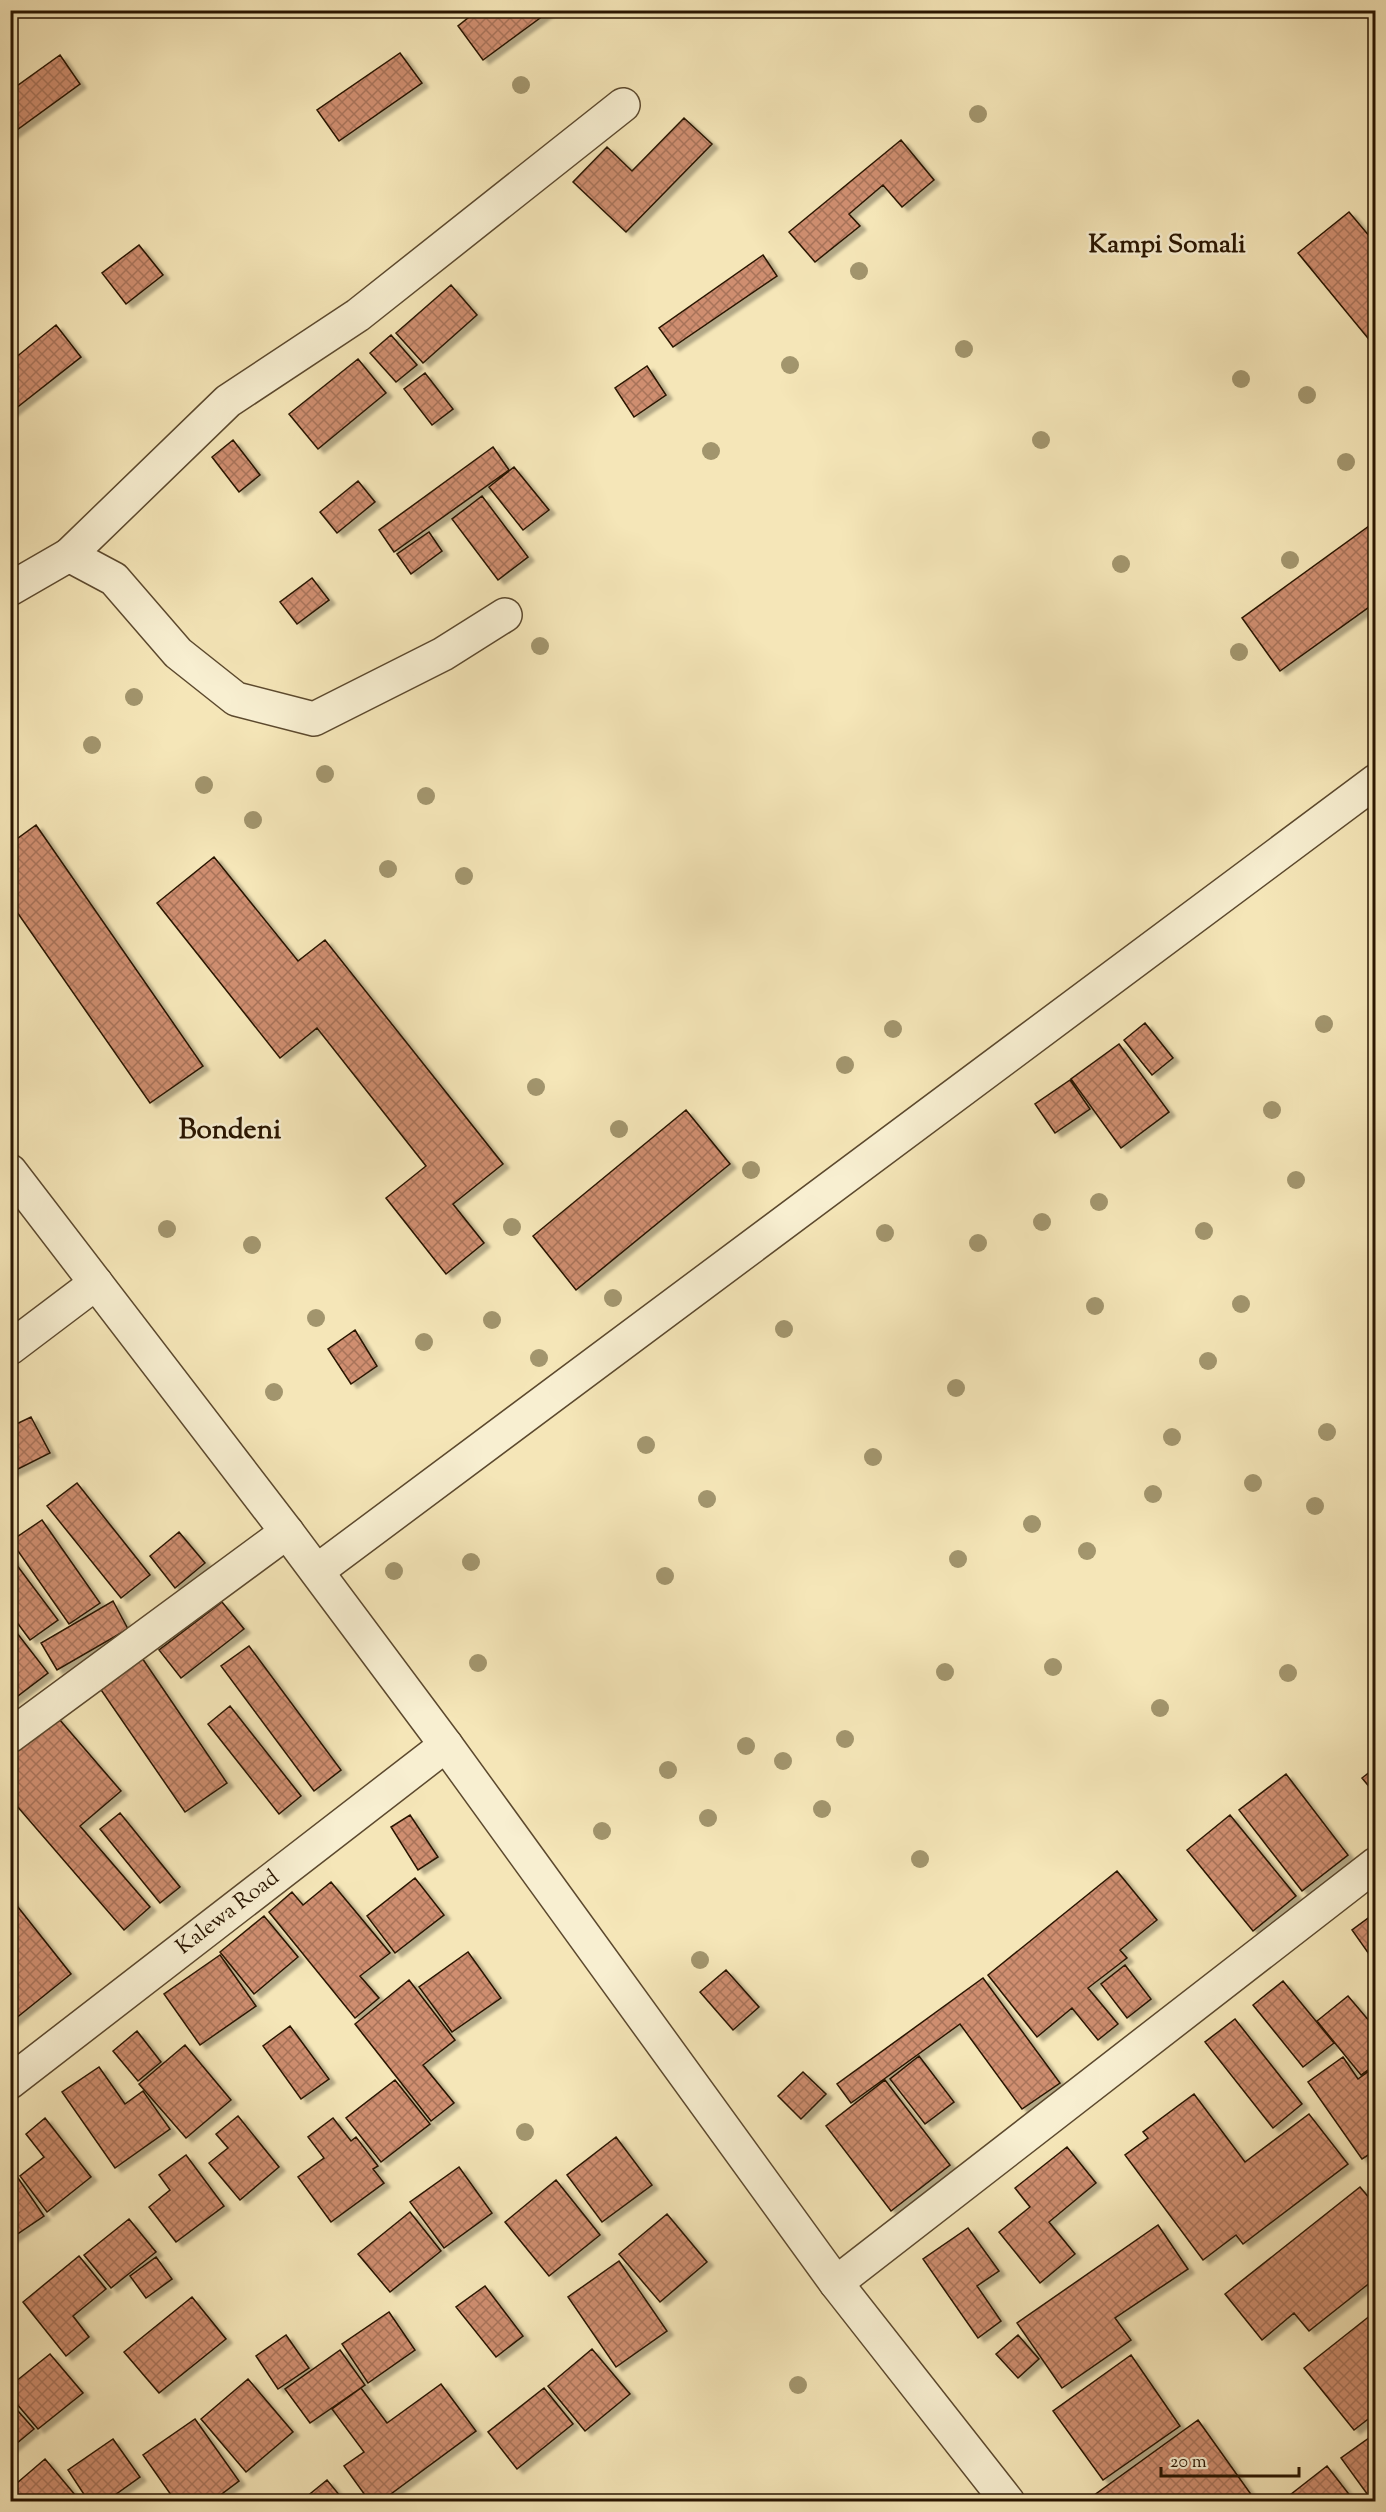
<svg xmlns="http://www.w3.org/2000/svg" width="1386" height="2512" font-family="'Sorts Mill Goudy',serif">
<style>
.building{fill:url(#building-cross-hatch);stroke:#291500;stroke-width:1.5;filter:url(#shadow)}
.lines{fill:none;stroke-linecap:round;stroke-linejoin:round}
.minor-casing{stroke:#5c492e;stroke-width:36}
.minor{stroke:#f8efd1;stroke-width:33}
.tree{fill:#a2956d}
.labels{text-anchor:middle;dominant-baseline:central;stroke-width:5;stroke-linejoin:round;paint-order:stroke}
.street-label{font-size:22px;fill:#291500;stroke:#f8efd1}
.quarter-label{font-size:26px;font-weight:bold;fill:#291500;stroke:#f8efd1}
.district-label{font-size:28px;font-weight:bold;fill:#291500;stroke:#f8efd1}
</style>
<defs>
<pattern id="building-cross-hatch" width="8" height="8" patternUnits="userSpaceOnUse" patternTransform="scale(1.5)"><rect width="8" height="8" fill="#cf8e70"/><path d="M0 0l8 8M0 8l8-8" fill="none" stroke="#a8735a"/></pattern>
<filter id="shadow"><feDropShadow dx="6" dy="4" stdDeviation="1.5" flood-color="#0004"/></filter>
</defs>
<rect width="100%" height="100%" fill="#f5e6b8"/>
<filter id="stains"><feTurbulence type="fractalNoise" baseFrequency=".00333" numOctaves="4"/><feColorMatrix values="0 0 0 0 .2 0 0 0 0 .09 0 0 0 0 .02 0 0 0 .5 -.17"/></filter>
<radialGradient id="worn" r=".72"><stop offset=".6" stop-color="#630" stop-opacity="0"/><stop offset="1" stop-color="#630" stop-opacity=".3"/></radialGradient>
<!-- building -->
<path class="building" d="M478,10h73l-68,50 -25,-34z
M400,53l22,30 -83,58 -22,-31z
M60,55l20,29 -70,51v-44z
M684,118l28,26 -86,88 -53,-50 34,-35 25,24z
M901,140l33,40 -32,27 -19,-22 -34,29 11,12 -45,36 -26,-30z
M1349,212l27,32v104l-78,-95z
M139,245l24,30 -37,29 -24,-31z
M763,255l14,21 -104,71 -14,-19z
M451,285l26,30 -54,48 -27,-30z
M56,325l25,32 -71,56v-51z
M391,335l26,30 -21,17 -26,-29z
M358,359l28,34 -68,56 -29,-35z
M647,366l19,29 -32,22 -19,-29z
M425,373l28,36 -21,16 -28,-36z
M233,440l27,35 -21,17 -27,-35z
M493,447l16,23 -115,82 -15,-22z
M514,467l35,43 -26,20 -34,-43z
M358,481l17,21 -38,31 -17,-21z
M482,496l46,61 -30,23 -46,-61z
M1376,521v81l-96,69 -38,-53z
M429,532l13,19 -31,23 -14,-20z
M312,578l17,22 -32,24 -17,-22z
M36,825l167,241 -53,37 -140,-201v-58z
M214,857l84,104 27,-21 178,224 -50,40 31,39 -38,31 -60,-76 40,-32 -109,-138 -37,30 -123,-155z
M1145,1023l28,35 -21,17 -28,-35z
M1119,1044l50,68 -48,36 -50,-69z
M1070,1080l20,29 -35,24 -20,-29z
M686,1110l44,54 -154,126 -43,-54z
M355,1330l22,36 -26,18 -23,-35z
M31,1417l19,36 -40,20v-46z
M77,1483l73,92 -29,23 -74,-92z
M42,1520l58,83 -31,21 -58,-83z
M179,1532l26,31 -30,25 -25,-32z
M10,1556l48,64 -28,20 -20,-27z
M113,1601l15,28 -71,41 -16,-27z
M222,1602l22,27 -63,49 -22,-28z
M10,1624l38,49 -38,29z
M249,1646l92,124 -27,21 -93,-125z
M140,1655l87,128 -42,29 -88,-128z
M230,1706l71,90 -22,18 -71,-90z
M53,1712l68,79 -41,35 70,81 -26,23 -114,-132v-50z
M1376,1767v28l-14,-17z
M1286,1774l62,81 -46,36 -63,-81z
M120,1813l60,74 -20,16 -60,-74z
M410,1815l28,42 -20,13 -27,-43z
M1230,1815l66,81 -43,35 -66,-81z
M1117,1871l40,49 -37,30 7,8 -39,30 30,36 -20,16 -26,-32 -35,29 -49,-62z
M415,1878l29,37 -49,38 -28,-37z
M331,1882l59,71 -30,23 19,22 -24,20 -86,-106 23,-20 11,13z
M10,1897l61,77 -61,49z
M1375,1913l1,1v50l-24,-34z
M264,1916l34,41 -44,37 -34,-42z
M468,1952l33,46 -49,34 -33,-45z
M220,1955l36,51 -56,39 -36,-51z
M1125,1965l26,34 -24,19 -26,-34z
M726,1970l33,37 -26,23 -33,-38z
M983,1978l77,105 -38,26 -62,-85 -109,79 -14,-19z
M409,1980l46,60 -32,25 31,38 -23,18 -76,-97z
M1283,1981l51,62 -31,24 -50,-62z
M1348,1996l28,33v35l-15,11 -44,-54z
M1235,2019l67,85 -29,24 -68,-86z
M290,2026l39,53 -28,20 -38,-53z
M137,2031l24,31 -23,19 -25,-30z
M185,2045l46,55 -45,38 -47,-54z
M919,2056l35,46 -29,22 -35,-45z
M1343,2057l15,22 18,-13v84l-14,9 -54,-77z
M99,2067l26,37 18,-13 27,38 -55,39 -53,-76z
M803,2072l23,22 -25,25 -23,-23z
M395,2080l35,44 -49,38 -35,-44z
M885,2080l65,85 -59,46 -65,-85z
M1194,2094l51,68 64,-48 39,50 -105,80 -7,-9 -33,25 -78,-105 23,-17 -5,-6z
M238,2116l41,51 -39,33 -31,-37 19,-15 -12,-14z
M45,2118l46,59 -44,35 -27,-36 24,-19 -18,-23z
M333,2118l18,23 5,-4 22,29 -5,3 11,14 -53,39 -33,-45 26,-19 -16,-21z
M616,2137l36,48 -50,37 -35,-47z
M1067,2147l29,36 -47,39 26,32 -35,29 -41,-51 31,-25 -15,-19z
M186,2155l38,51 -48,36 -27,-35 21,-17 -11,-15z
M459,2167l33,46 -48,35 -34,-46z
M18,2178l26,38 -34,23v-56z
M556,2180l44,55 -51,41 -44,-54z
M1360,2187l16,19v72l-67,53 -15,-18 -32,27 -37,-46z
M410,2212l31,39 -51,41 -32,-38z
M667,2214l40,48 -47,40 -41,-48z
M129,2219l27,33 -45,36 -27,-33z
M1158,2225l30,44 -73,49 16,22 -69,48 -45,-65z
M968,2228l31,43 -22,15 24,35 -23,17 -55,-79z
M79,2256l27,33 -33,27 16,21 -23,19 -43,-54z
M156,2257l16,22 -26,19 -16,-22z
M619,2261l48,70 -51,36 -48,-70z
M485,2286l38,50 -27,21 -40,-50z
M192,2297l34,42 -67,54 -35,-41z
M1376,2311v102l-22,17 -50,-62z
M389,2312l26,38 -47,33 -26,-39z
M286,2335l23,33 -31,21 -22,-33z
M1018,2335l21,24 -21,19 -22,-24z
M592,2349l38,45 -45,37 -37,-45z
M340,2350l25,35 -55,38 -25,-34z
M50,2354l33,39 -45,36 -28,-33v-10z
M1131,2355l49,71 -77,54 -50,-69z
M248,2379l45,53 -47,40 -45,-53z
M441,2384l35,47 -96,71h-10l-26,-36 20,-14 -32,-43 29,-21 26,35z
M544,2388l29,36 -56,45 -29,-37z
M10,2402l24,27 -24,20z
M195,2419l44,62 -28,21h-35l-33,-47z
M1198,2420l57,80 -158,2 -4,-6z
M1376,2433v69h-3l-32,-44z
M113,2439l27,38 -35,25h-16l-21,-32z
M45,2459l36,43h-71v-13z
M1327,2466l28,36h-74z
M327,2480l18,22h-45z"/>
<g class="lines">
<defs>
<g id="minor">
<path d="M69,555l159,-154 130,-86 265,-210"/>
<path d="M10,589l59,-34 45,24 64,74 58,46 78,20 129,-65 62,-39"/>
<path d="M10,1171l277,361 159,213 390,538 172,219"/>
<path d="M10,1348l86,-65"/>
<path d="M317,1571l1059,-790"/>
<path d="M10,1736l277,-204"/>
<path id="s1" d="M10,2082l436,-337"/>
<path d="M836,2283l540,-419"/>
</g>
</defs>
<!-- minor casing -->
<use href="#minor" class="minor-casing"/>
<!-- minor -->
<use href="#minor" class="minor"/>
</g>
<!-- trees -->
<g class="tree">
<circle cx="521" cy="85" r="9"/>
<circle cx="978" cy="114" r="9"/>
<circle cx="859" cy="271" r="9"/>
<circle cx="964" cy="349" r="9"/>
<circle cx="790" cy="365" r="9"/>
<circle cx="1241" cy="379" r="9"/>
<circle cx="1307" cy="395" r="9"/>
<circle cx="1041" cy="440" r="9"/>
<circle cx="711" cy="451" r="9"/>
<circle cx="1346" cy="462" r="9"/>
<circle cx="1290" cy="560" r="9"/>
<circle cx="1121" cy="564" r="9"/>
<circle cx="540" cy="646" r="9"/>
<circle cx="1239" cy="652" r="9"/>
<circle cx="134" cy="697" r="9"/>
<circle cx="92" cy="745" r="9"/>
<circle cx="325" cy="774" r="9"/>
<circle cx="204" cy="785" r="9"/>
<circle cx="426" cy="796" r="9"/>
<circle cx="253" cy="820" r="9"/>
<circle cx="388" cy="869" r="9"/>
<circle cx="464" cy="876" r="9"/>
<circle cx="1324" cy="1024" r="9"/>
<circle cx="893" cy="1029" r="9"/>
<circle cx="845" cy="1065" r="9"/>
<circle cx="536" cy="1087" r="9"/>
<circle cx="1272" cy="1110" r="9"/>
<circle cx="619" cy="1129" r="9"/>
<circle cx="751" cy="1170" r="9"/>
<circle cx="1296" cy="1180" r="9"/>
<circle cx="1099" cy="1202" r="9"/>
<circle cx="1042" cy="1222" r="9"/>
<circle cx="512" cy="1227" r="9"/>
<circle cx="167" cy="1229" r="9"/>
<circle cx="1204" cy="1231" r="9"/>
<circle cx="885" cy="1233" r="9"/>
<circle cx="978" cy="1243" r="9"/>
<circle cx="252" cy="1245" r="9"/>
<circle cx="613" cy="1298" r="9"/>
<circle cx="1241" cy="1304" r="9"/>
<circle cx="1095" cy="1306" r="9"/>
<circle cx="316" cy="1318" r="9"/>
<circle cx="492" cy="1320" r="9"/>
<circle cx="784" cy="1329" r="9"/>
<circle cx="424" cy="1342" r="9"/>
<circle cx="539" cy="1358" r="9"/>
<circle cx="1208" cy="1361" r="9"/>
<circle cx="956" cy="1388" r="9"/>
<circle cx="274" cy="1392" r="9"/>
<circle cx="1327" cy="1432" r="9"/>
<circle cx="1172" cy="1437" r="9"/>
<circle cx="646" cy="1445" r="9"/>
<circle cx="873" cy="1457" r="9"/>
<circle cx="1253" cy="1483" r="9"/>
<circle cx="1153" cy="1494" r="9"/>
<circle cx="707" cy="1499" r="9"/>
<circle cx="1315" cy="1506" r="9"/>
<circle cx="1032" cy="1524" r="9"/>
<circle cx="1087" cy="1551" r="9"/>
<circle cx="958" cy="1559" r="9"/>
<circle cx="471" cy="1562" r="9"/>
<circle cx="394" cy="1571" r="9"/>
<circle cx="665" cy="1576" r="9"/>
<circle cx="478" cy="1663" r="9"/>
<circle cx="1053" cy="1667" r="9"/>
<circle cx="945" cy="1672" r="9"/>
<circle cx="1288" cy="1673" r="9"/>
<circle cx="1160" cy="1708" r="9"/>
<circle cx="845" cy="1739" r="9"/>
<circle cx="746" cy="1746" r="9"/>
<circle cx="783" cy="1761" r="9"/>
<circle cx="668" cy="1770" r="9"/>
<circle cx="822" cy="1809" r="9"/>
<circle cx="708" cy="1818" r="9"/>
<circle cx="602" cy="1831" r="9"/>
<circle cx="920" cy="1859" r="9"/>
<circle cx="700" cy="1960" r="9"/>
<circle cx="525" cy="2132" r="9"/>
<circle cx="798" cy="2385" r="9"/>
</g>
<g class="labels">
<!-- street labels -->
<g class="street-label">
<text stroke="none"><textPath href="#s1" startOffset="276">Kalewa Road</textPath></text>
</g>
<!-- quarter labels -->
<g class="quarter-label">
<text x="1167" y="245">Kampi Somali</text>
</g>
<!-- district labels -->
<g class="district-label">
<text x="230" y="1131">Bondeni</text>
</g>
</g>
<!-- margin -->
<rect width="1386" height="2512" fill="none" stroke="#f5e6b8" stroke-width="36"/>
<rect x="12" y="12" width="1362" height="2488" fill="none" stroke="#291500" stroke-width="3"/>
<rect x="18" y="18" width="1350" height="2476" fill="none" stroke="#291500" stroke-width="1.5"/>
<!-- scale -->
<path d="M1161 2467v9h138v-9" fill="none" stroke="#291500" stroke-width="3"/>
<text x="1170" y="2467" font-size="18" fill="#291500" stroke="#f8efd1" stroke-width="4.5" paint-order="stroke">20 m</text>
<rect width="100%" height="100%" filter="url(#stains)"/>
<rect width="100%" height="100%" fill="url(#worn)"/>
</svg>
